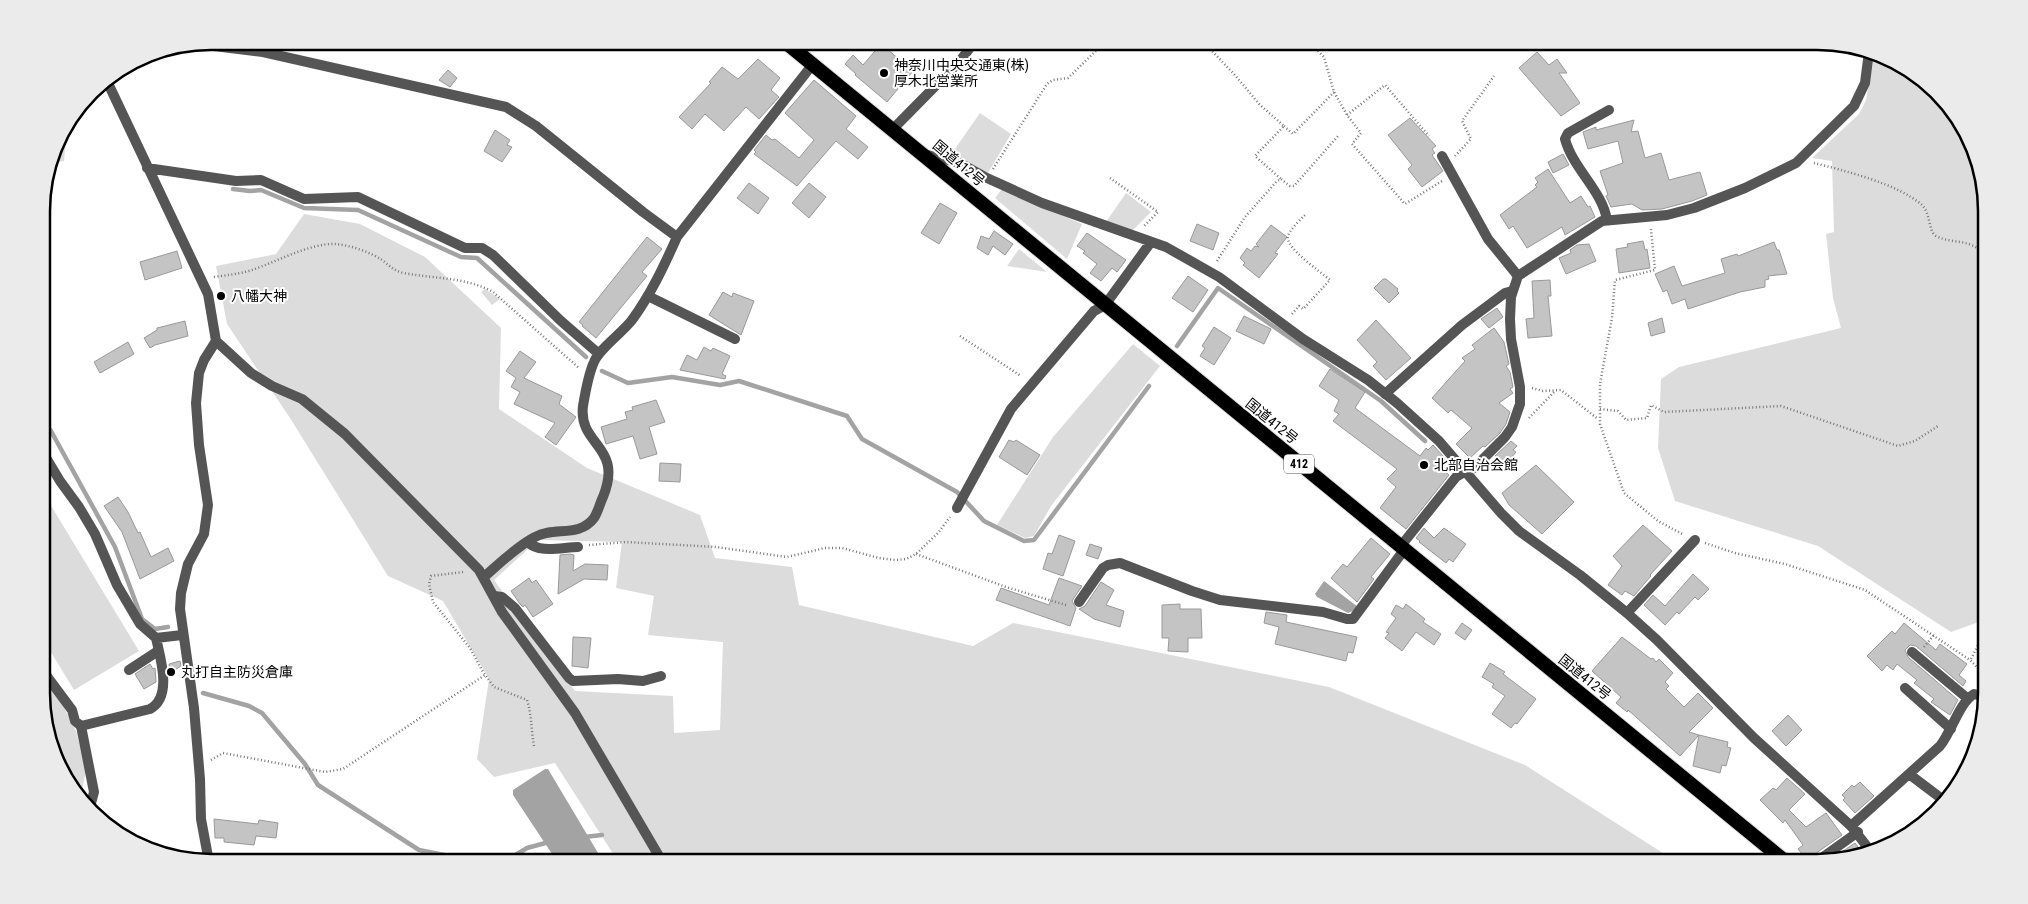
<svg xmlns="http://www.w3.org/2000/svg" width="2028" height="904" font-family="'Roboto Condensed','Noto Sans JP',sans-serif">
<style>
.green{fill:#dcdcdc;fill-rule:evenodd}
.water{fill:#a3a3a3}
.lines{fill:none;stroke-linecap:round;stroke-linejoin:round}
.stream{stroke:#a3a3a3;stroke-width:4.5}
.building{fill:#c4c4c4;stroke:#999}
.trunk-casing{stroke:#dbdbdb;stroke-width:16}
.path{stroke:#777;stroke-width:2.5;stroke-dasharray:1 2.5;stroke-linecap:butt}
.service{stroke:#555;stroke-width:10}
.minor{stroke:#555;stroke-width:10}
.trunk{stroke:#000;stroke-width:14}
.poi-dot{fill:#000;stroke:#fff;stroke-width:2}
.labels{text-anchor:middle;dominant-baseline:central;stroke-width:4;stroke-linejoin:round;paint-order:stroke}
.shield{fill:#fff;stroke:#4c4c4c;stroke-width:1}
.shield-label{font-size:12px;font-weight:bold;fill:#000}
.poi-label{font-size:14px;fill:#000;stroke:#fff;text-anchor:start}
.street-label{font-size:14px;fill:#000;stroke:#fff}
.rim{fill:none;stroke:#000;stroke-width:2.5}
</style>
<rect width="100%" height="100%" fill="#fff"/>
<!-- green -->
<path class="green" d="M1875,53l7,1 70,54 33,81 2,430 -36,13 -133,-86 -143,-45 -17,-53 3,-69 18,-12 162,-39 -8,-30 -7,-64 8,-2 -2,-71 -20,-3 47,-44 7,-14z
M980,113l31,21 -23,39 -36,-20z
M66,138l-2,23 -13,2 7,-23z
M1002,189l80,35 -15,35 -72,-61z
M1126,193l25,19 -20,20 -25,-10z
M304,214l56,10 65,33 76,71 -2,81 88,59 113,47 15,43 77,9 7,38 174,41 40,-23 316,64 196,78 152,97 -1058,1 -64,-100 -61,14 -17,-18 12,-80 -46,-78 -55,-25 -98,-158 -63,-94 -11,-58 60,-12zM538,540l84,2 -6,46 38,8 -6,39 75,7 -3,88 -46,3 -1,-37 -98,-5 -81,-111z
M1019,249l28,23 -40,-6z
M485,289l15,10 -8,6 -11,-13z
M1133,344l27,22 -109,140 -17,30 -9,2 -28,-13 56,-88z
M47,499l92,152 -65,39 -31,-51 -1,-137z
M43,666l33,65 10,40 -6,28 -4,-2 -33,-81z"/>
<!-- water -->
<path class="water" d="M1324,581l34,26 -5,4 -5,2 -31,-16 -2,-3z
M545,769h3l56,94h-46l-45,-68v-5z"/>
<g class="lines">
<!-- stream -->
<path class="stream" d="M233,189l17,2 11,-1 43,18 54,2 103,47 16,1 109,99
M1177,346l41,-58 163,113 44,40
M602,371l26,12 44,-6 48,8 19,-4 108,35 15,23 95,53 27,29 40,20 10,-1 115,-154
M42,420l9,11 64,116 27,72 13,10 13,-2
M203,693l46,13 13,7 43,51 13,21 101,65 25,5 18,8
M584,837l18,-2
M502,863l25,-15 22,-6"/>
</g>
<!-- building -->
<path class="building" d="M881,44l32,27 -26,31 -32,-27 1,-1 -11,-10 8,-9 10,10z
M1537,52l12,13 8,-6 10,14h-8l21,30 -19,13 -42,-48z
M758,59l22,19 -9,12 8,7 -20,22 -13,-12 -22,24 -19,-17 -13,15 -13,-12 32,-34 -2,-1 13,-15 16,12z
M448,70l9,8 -7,9 -11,-7z
M814,80l42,36 -10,13 22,18 -10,12 -22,-18 -39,45 -43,-32 2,-2 -2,-2 12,-15 6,5 3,-1 24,19 15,-18 -29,-27z
M1410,118l26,28 -4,3 3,4 -3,2 11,16 -21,16 -14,-18 4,-4 -24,-30z
M1634,120l-3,12 7,-1 7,27 16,-5 8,27 31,-8 7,23 -15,6 -30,8 -20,1 -10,-6 -21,3 -5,-11 2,-1 -8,-24 23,-8 -5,-22 -30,8 -5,-17 13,-5v3z
M495,130l15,10 -3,5 5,2 -10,15 -18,-11z
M1563,154l6,11 -16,8 -5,-11z
M1548,169l22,34 11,-7 7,11 2,-1 5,11 -30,18 -3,-8 -35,21 -14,-22 -4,3 -9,-14 37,-28 -2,-2 3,-3 -3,-4z
M749,183l20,15 -11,16 -21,-16z
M809,183l17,14 -17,21 -17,-15z
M940,203l17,10 -18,31 -18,-11z
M1197,224l22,9 -6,17 -23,-9z
M1271,225l16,12 -12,16 3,1 -19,24 -16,-13 2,-2 -5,-5 7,-10 4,3 4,-5 4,1 -3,-3z
M994,231l19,13 -8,11 -12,-9 -5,9 -11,-7 4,-12 8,3z
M1087,233l39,27 -9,12 -5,-4 -11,13 -11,-8 7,-9 -14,-11 2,-2 -8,-5z
M647,237l15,12 -20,23 5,4 -51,62 -14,-12 1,-1 -4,-3z
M1643,241l2,9 2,-1 3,19 -31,5 -3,-24 12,-2 -1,-3z
M1774,242l3,8h2l8,24 -19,2 1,3 -4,1v7l-25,5 -52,17 -3,-10 -13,5 -5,-14 -4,2 -8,-18 19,-8 8,20 43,-13 -4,-14 16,-5 1,2z
M1589,244l7,17 -30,13 -7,-16 12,-5 -1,-3 7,-5z
M177,251l5,17 -37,12 -5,-18z
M1188,276l20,14 -15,22 -21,-14z
M1383,279h3l12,10 -1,2 2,2 -10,10 -15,-15z
M1550,280l1,16h-3l4,40 -24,2 -2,-19 8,-1 -2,-37z
M723,292l9,5 1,-4 21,8 -13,34 -32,-20z
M1497,308l6,9 -14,11 -8,-9z
M1244,316l27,13 -7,15 -28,-13z
M1662,318l3,14 -14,4 -3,-13z
M1376,320l35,38 -25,22 -13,-14 4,-4 -20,-22z
M185,321l3,15 -33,9 -5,3 -6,-10 13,-8v-2z
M1214,327l17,11 -17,27 -14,-9 5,-8 -3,-2z
M1494,328l10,14 5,22 -3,2 4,6 3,15 -3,2 3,4 -14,10 11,9 -4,12 -6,9 -15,14 -2,-1 -13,12 -14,-14 16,-16 -21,-18 -3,3 -16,-15 33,-37 -3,-3 13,-9 -3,-4z
M128,342l6,12 -34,19 -6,-11z
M704,347l7,4 2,-3 17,8 -8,18 4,2 -1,3 -45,-9 7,-15 10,5z
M520,351l16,11 -12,16 38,18 -3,8 17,13 -20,28 -11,-8 10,-14 -41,-19 6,-12 -9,-5 5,-9 -10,-7z
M1330,369l35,23 -10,16 65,48 6,-8 2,2 5,-5 11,12 -7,9 12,9 -43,54 -26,-21 16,-21 -9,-8 10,-10 -64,-48 6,-7 -5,-3 5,-11 -20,-14z
M656,400l9,22 -16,5 8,27 -17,5 -7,-23 -27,8 -5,-17 26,-8 -2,-7 8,-2 -1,-3z
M1009,440l5,2 2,-2 24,15 -13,20 -28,-18z
M1511,441l6,5 -4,4 3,2 -11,13 -10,-9z
M660,463l21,1 -1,18 -21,-1z
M1536,465l38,37 -32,32 -33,-29 -7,-12z
M118,497l10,15 10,21 2,-1 11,25 17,-9 6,13 -34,18 -18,-47 -18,-26z
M1643,525l29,26 -22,24 1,1 -7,8 -10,12 -9,-5 -3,4 -14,-10 14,-19 -9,-10z
M1424,528l10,10 10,-10 22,16 -13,18 -4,-3 -3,4 -27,-21 1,-1 -4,-3z
M1059,535l16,6 -12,35 -20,-7 5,-16 4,1z
M1371,538l19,16 -19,23 3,2 -17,23 -26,-24 12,-14 4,3z
M1090,544l12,4 -4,11 -12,-4z
M570,554l4,1 -1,16 12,-7 23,1 -1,15 -23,-1 -26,15 2,-39z
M1693,574l16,15 -11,11 -3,-3 -16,17 -2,-2 -12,13 -21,-20 9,-10 12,11z
M529,578l3,5 4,-3 17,24 -20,13 -8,-12 -2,2 -3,-3 -9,-13z
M1059,578l23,8 -10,15 4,7 -6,18 -74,-26 5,-12 48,17z
M1101,582l13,8 -8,15 18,6 -4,16 -26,-8 -15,-10 6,-3z
M1180,604v5h21l1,29h-14v14l-20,-1 1,-13h-7v-33z
M1406,604l19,15 -2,3 18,12 -7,11 -18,-13 -14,19 -17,-13 4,-5 -3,-1 10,-14 -5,-4 5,-9 7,4z
M1266,612l21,3 -1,7 71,15 -4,16 -5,-1 -2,9 -71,-17 4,-17 -15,-4z
M1462,623l10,7 -7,10 -10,-7z
M1904,623l32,27 4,-6 27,20 -8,11 7,6 -3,5 -47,-40 -6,-1 -5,5 3,7 50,43 -8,15 -19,-13 3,-3 -20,-16 3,-3 -20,-16 -4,6 -6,-5 -5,6 -15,-15 25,-25 3,3z
M573,637l18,1 -3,30 -16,-2z
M1622,637l29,22 2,-1 3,4 3,-3 14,14 -8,9 4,4 -3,3 18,18 14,-14 15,15 -24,24 10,3 -19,21 -52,-46 -1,2 -11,-9 5,-6 -29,-26z
M180,661l1,5 -11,7 -1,-9z
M1490,663l15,9 -2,2 33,25 -19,25 -2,-1 -4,5 -19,-14 13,-18 -13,-9 2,-3 -12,-7z
M150,664l3,5 2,-1 1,14 -12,7 -9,-15z
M1788,715l14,15 -16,16 -14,-15z
M1699,735l29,7 -1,5 4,1 -5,18 -4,-1 -2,8 -27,-7z
M1787,778l18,16 -16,16 17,17 20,-14 16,22 -30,21 -3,6 -11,-13 5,-4 -18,-25 -2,3 -23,-23 13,-12 3,2z
M1860,782l14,14 -19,17 -12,-13 2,-2 -3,-3 10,-10 2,2z
M214,819l44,5 1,-4 19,3 -2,15 -20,-2 -2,9 -30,-3v-4h-9z
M1855,843l6,8 -34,11z"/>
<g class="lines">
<defs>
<path id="trunk" d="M784,41l1002,821"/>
</defs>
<!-- trunk casing -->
<use href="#trunk" class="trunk-casing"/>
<!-- path -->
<path class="path" d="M1221,41l-9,10 22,23 26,31 24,21 -29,30 26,23
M1308,41l16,16 10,35 13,23 14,18 -9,11 53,60 37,-23
M1347,115l38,-30 44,51
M1284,126l9,8 41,-42
M1455,156l16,-17 -9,-18 32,-45
M1814,163c32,8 84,21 108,42 9,9 6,26 14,31 18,9 32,1 50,19
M993,169l54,-85 6,-4 15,-2 38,-37
M1110,178l48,34 -14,14
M42,199v2
M1651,229l4,41 -40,10 -3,38 -12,66v40l24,69 34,28 26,14
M1217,261l28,-44 32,-36 4,-2 9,7h4l44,-50
M214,277c13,-2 26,-3 38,-7 24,-8 58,-27 83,-26 15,1 35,8 47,16 8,6 12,11 22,13 31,6 62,4 89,19l86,76
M1292,314l7,-8 4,3 27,-29c-9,-8 -45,-32 -42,-44 3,-8 12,-16 18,-22
M960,336l61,40
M1532,388l11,3 18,-1 37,29
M1600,409l18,2 8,9 21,-2 4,-13 13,7 117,-6 117,40 17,-5 23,-15
M1529,418l26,-27
M1705,543l30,10 50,11 80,26 105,70 15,15 -5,7
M589,545l37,-3 90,5 71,10 38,-9h17l37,10 16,2 11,-1 10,-5 22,-21 12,-16
M916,554l90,33 60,18
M463,572l-32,4 -2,8 4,18 37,46 13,24 11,15 33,13c5,16 4,30 7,46
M1924,647l10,-12
M1971,659l16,-32
M211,760l12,-7 102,19 18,-3 142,-94"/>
<!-- service -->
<path class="service" d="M1442,156l46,83 30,37
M648,296l87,43
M1385,394l77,-69 43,-32 7,-2
M1400,547l56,-70 10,-6
M494,596l8,1 13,11 54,70 4,3 45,-2 25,2 18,-5
M1912,652l55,46
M129,670l29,-19
M1905,688l46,41
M81,726l13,66 -4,15
M1909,774l37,28
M1851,826l89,-80c12,-15 19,-43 34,-52l12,3
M1816,862l42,-30"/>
<!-- minor -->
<path class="minor" d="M198,44l65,8 243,55 30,19 107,86 34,25 136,-173
M123,69l31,-17
M106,79l102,215 8,47 -12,19 -5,13 -3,30 3,42 9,60 -4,29 -16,30 -7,29 -1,16 14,99 6,71 1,40 8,43
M893,129l67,-68 15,-20
M924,154l36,9 27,15 55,25 124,44 53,30 84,62 65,41 29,23 42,38 62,72 18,18 61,44 47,38 30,27 97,98 97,88 18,23
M147,168l89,13 25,-1 43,19 54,-2 107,51h17l11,7 68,66 38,33
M1607,220c-5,-30 -34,-51 -42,-81l3,-6 41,-23
M216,341l35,32 21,13 30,13 43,35 134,136 23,42 73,101 88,150
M42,451l18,30 19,26 16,27 22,51 23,39 16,14 26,-3
M1466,471l8,-3 31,-31 7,-10 8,-23v-17l-9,-48 -1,-20 1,-22 7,-21 84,-55 65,-6 27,-7 51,-20 51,-25 58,-57 11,-23 4,-31
M957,508l54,-99 83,-98 11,-6 46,-63
M528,542c11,12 35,5 50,5
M484,577c15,-13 33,-31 51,-40 19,-11 44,1 59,-19 4,-6 6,-15 9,-21 21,-52 -25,-51 -20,-91 2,-12 6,-33 11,-44 5,-13 28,-29 38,-42 19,-26 32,-54 45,-83
M1079,602l24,-34 5,-3 12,-2 72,28 28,9 103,12 24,7h6l51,-69
M1627,613l68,-73
M43,671l29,39 3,11 6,5 69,-17c23,-12 10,-52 6,-71"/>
<!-- trunk -->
<use href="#trunk" class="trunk"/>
</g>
<!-- markers -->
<g class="poi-dot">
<circle cx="884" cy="73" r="5"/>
<circle cx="221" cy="296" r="5"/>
<circle cx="1424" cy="465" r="5"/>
<circle cx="171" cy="672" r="5"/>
</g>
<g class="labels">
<!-- shield labels -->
<rect class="shield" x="1284" y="454.5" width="30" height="19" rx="4"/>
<g class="shield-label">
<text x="1299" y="464">412</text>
</g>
<!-- poi labels -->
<g class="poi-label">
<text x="894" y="65">神奈川中央交通東(株)<tspan x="894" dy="16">厚木北営業所</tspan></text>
<text x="231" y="296">八幡大神</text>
<text x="1434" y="465">北部自治会館</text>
<text x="181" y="672">丸打自主防災倉庫</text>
</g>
<!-- street labels -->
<g class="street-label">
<text transform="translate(959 163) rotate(40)">国道412号</text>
<text transform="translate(1272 421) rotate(39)">国道412号</text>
<text transform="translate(1585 677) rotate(39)">国道412号</text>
</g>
</g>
<!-- crop -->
<path d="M0 0H2028V904H0ZM211 50H1817A161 161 0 0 1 1978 211V693A161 161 0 0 1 1817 854H211A161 161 0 0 1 50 693V211A161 161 0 0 1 211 50Z" fill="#ebebeb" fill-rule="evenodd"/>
<path class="rim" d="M211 50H1817A161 161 0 0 1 1978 211V693A161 161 0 0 1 1817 854H211A161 161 0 0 1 50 693V211A161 161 0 0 1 211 50Z"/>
</svg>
